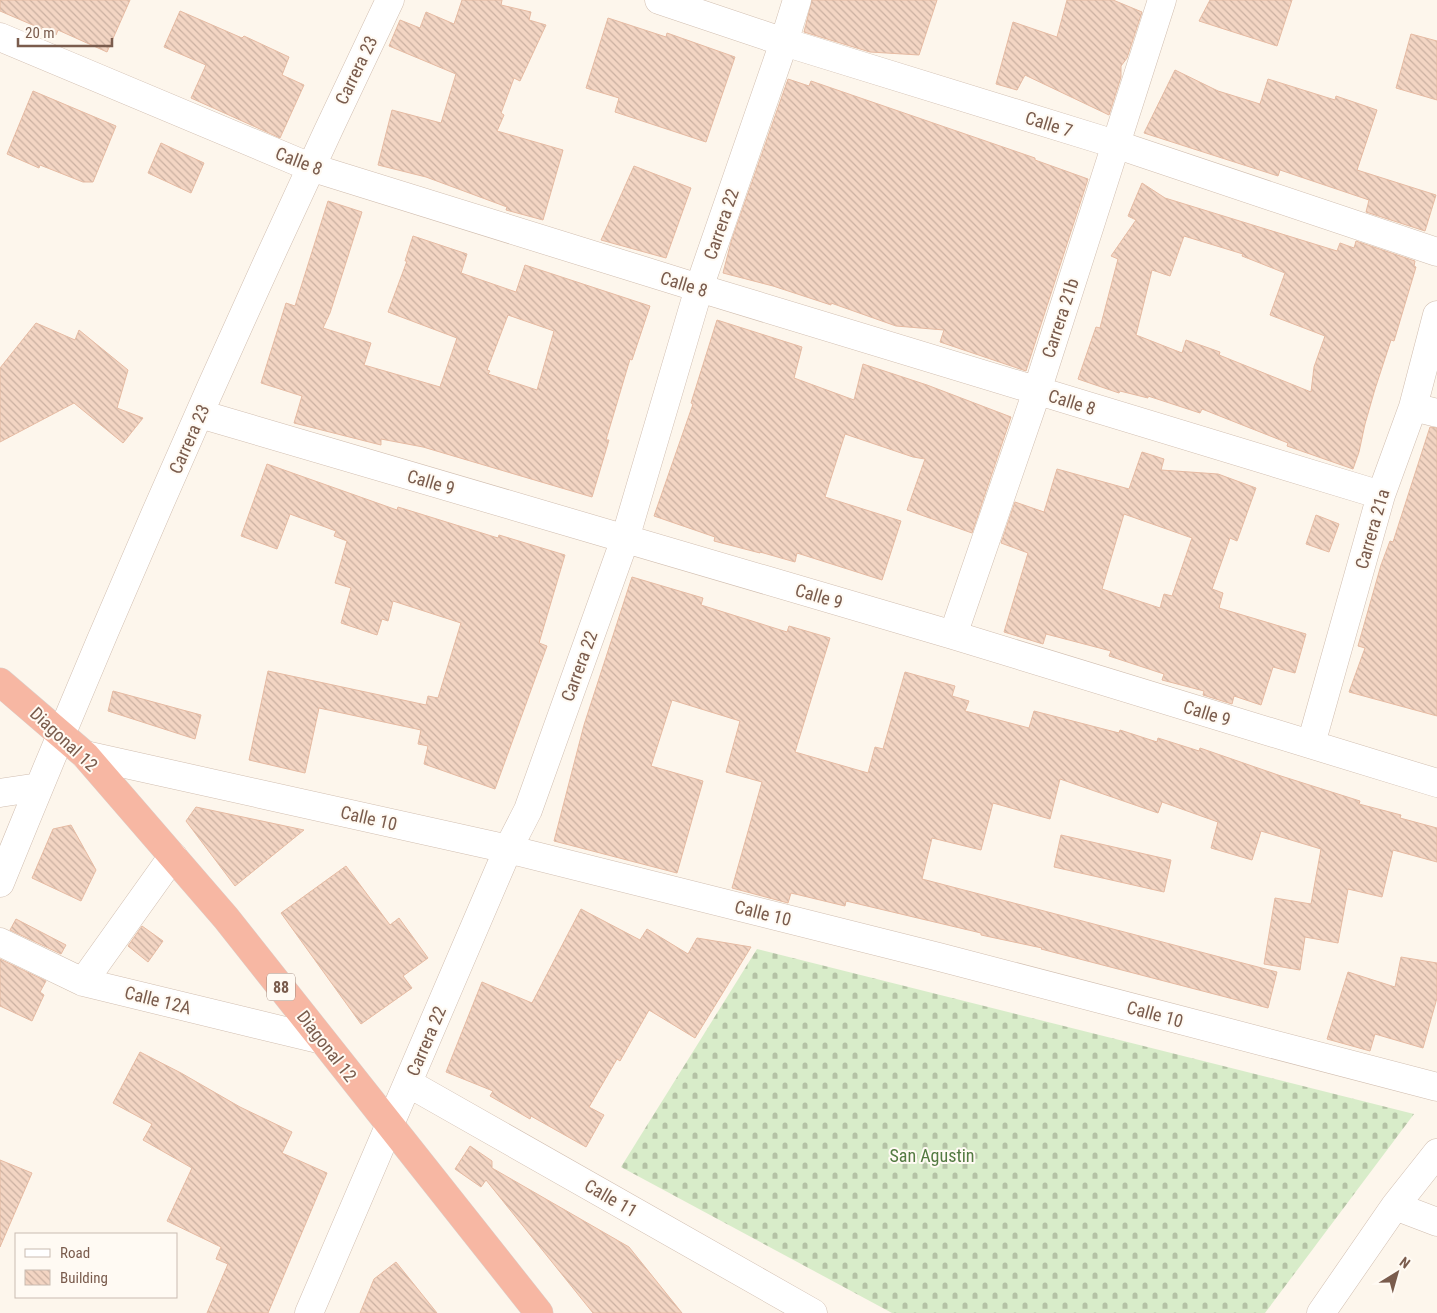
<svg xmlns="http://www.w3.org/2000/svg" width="1437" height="1313" font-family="'Roboto Condensed',sans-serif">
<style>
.cemetery{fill:url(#cemetery-stones)}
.building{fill:url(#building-back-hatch);stroke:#e6bba3;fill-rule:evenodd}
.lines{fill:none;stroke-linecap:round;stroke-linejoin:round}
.minor-casing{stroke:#d1beb0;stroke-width:29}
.highway-casing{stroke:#dad1cd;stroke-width:29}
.minor{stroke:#fff;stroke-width:28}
.highway{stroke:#f7b7a3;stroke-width:28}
.labels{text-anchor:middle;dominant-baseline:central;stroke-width:4;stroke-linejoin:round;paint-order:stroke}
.shield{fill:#fffaf3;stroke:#a28b7f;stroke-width:1}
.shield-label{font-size:16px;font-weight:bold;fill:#7a5c4d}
.street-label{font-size:18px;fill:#7a5c4d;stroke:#fffaf3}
.park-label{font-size:18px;fill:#537a41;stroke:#fffaf3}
</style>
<defs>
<pattern id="cemetery-stones" width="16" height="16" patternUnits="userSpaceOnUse" patternTransform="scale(1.25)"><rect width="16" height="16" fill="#d8ecc9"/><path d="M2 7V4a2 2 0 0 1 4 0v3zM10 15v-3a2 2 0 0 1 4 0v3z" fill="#b4c2a5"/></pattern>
<pattern id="building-back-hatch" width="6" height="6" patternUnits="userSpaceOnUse" patternTransform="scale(1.25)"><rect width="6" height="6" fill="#f3d5c3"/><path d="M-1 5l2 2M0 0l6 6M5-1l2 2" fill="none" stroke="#cab0a1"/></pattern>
</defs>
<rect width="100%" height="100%" fill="#fdf6ec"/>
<!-- cemetery -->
<path class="cemetery" d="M757,949l657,165 -149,199h-373l-271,-146z"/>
<!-- building -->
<path class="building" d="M0,0h130l-23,52 -49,-22 -2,5 -56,-24z
M462,0h40l-1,5 30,7 -2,8 17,5 -26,56 -6,-3 -13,35 3,2 -7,16 66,19 -20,70 -37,-10 1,-3 -81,-30 -48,-12 14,-55 49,13 15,-49 -67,-28 11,-26 20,8 6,-16 28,12z
M812,0h125l-18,55 -49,-3 -66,-20z
M1067,0h46l29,12 -15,46 -6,8v11l-12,38 -84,-40 -8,15 -21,-6 17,-62 44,15z
M1210,0h82l-15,46 -78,-25z
M180,11l62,27 2,-2 45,21 -7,18 22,10 -24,53 -89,-40 15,-33 -42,-18z
M608,18l58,19 1,-4 68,24 -29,85 -91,-30 4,-14 -33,-10z
M1411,34l26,7v59l-41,-12z
M1175,70l43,21 42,13 8,-25 67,21 1,-4 41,14 -20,60 79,25 -11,36 -59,-19 3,-12 -89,-30 -2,6 -134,-43z
M788,79l21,7 2,-5 224,77v2l53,19 -62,192 -86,-29 4,-12 -48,-4 -65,-23v2l-58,-19 -50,-13 8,-31z
M33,91l83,35 -23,56h-10l-43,-17 -1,3 -32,-14z
M161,143l43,20 -13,30 -43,-20z
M634,166l57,22 -25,70 -65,-18z
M1142,183l23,15 172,53 3,-8 14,5 2,-7 59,20 -1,5 2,1 -22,74 -3,-1 -16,49 -10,35 -6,28 -6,17 -66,-23 1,-3 -86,-34 -2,4 -52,-17v2l-28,-7 -1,2 -41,-14 18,-52 4,1 18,-69 -7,-3 25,-36 -8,-4zM1184,236l59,18 -1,2 43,17 -15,42 55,21 -11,31 -3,25 -92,-37 1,-3 -34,-12 -4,13 -46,-18 16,-65 18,6z
M328,201l34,11 -32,101 -7,15 48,15 -7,22 76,22 17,-49 -69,-26 19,-51h-2l8,-25 54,18 -6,19 55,19 9,-27 125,41 -18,54 -2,-1 -24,81h3l-17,57 -169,-50 -42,-8v6l-87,-22 8,-27 -41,-13 25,-80 9,3zM508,315l46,16 -17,59 -49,-16 2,-3 -3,-1z
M717,320l85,27 -8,31 60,22 9,-36 64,21 84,32 -39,116 -65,-23 18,-51 -12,-2 -68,-23 -20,63 76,24 -19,59 -85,-27 -2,9 -35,-10v1l-46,-12 1,-4 -61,-21 39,-112 -2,-1z
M36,323l39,17 4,-10 49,40 -11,38 26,10 -20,25 -49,-40 -74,39v-74z
M1430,427l7,1v288l-88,-24 16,-44 -7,-2 23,-81 9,-24 3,1z
M1142,452l22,7 -3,11 57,4 38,14 -19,53 -7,-3 -18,51 11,4 -4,15 87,26 -11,39 -22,-6 -12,38 -27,-9 -2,8 -29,-9 1,-4 -42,-11 2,-6 -55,-18 2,-5 -65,-17 -3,10 -39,-12 24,-79 -27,-10 14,-41 29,10 13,-43 72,20zM1124,514l68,24 -20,58 -8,-2 -4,14 -58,-19z
M267,464l130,46 1,-3 100,31 1,-3 66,20 -26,88 8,3 -52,143 -71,-25 4,-18 -10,-2 3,-14 -102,-22 -14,65 -56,-13 19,-89 158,34 2,-9 10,2 23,-75 -68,-22 -5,20 -6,-2 -5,16 -36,-12 10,-35 -16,-5 12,-42 -13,-5 2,-5 -46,-17 -13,35 -36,-13z
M1316,515l23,9 -10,28 -23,-8z
M632,577l71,21 -2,7 86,27 2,-6 41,12 -35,114 73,21 7,-26 8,2 22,-77 50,14 -3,10 17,5 -4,10 64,17 5,-17 85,22 1,-3 37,12 1,-4 41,13 1,-3 81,28 79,25 -1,3 42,11 -1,3 37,10v34l-44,-12 -11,47 -34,-8 -10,54 -33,-6 -5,33 -36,-6 11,-66 36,6 10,-55 -60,-18 -9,29 -41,-12 7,-26 -56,-20 -4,11 -98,-34 -10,40 -57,-16 -12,47 -49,-12 -10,41 355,93 -9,36 -227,-59 1,-1 -61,-13v-2l-135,-32 -1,5 -54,-13 -3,10 -56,-15 30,-106 -36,-10 14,-51 -68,-21 -21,66 52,15 -26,92 -123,-32 30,-116z
M113,691l88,24 -6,24 -87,-28z
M196,807l108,23 -69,56 -49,-65z
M71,825l25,45 -15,31 -49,-23 21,-49z
M1061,835l110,25 -7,32 -110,-25z
M346,866l44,59 9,-7 29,40 -25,18 9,12 -51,36 -80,-111z
M581,909l59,31 7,-11 41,25 9,-16 54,9 -56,91 -46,-28 -29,51 -3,-2 -28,48 15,8 -18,32 -55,-31 -1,3 -40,-23 3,-5 -47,-19 36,-90 50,21z
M16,919l50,26 -5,9 -51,-24z
M142,926l21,15 -15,21 -20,-16z
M1401,957l36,6v35l-14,50 -48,-14 -5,17 -43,-12 21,-67 47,15z
M0,959l46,22 -6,11 4,3 -12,26 -32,-15z
M140,1052l41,21 59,34 52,25 -10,21 45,20 -59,140h-61l21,-49 -12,-5 5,-12 -54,-26 25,-53 -49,-28 9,-16 -39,-21z
M470,1146l22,15v7l137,79 53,66h-89l-107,-133 -5,7 -26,-18z
M0,1160l32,13 -32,74z
M396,1262l41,51h-77l14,-34z"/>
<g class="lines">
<defs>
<path id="minor" d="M659,0l125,42 331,102 322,108
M0,37l310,130 389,121 682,207
M1413,407l24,6
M200,414l753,221 484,148
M953,635l84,-244 125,-391
M1311,744l70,-249 32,-88 24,-92
M85,755l423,94 431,108 498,130
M0,793l39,-6
M0,883c121,-298 251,-593 390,-883
M0,942l83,40 239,58
M83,982l90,-126
M408,1083l405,230
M1395,1206l42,16
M309,1313l199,-464 20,-39 97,-271 74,-251 85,-246 13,-42
M1321,1313l74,-107 42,-53"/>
<path id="highway" d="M0,682l85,73 141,163 313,395"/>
</defs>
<!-- minor casing -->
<use href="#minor" class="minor-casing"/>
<!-- highway casing -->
<use href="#highway" class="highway-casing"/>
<!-- minor -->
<use href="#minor" class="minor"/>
<!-- highway -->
<use href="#highway" class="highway"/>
</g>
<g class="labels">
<!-- shield labels -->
<rect class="shield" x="267" y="973.5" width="28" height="27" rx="4"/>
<g class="shield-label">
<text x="281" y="987">88</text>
</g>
<!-- street labels -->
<g class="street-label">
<text transform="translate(356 70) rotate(-64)">Carrera 23</text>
<text transform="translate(1049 124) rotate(17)">Calle 7</text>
<text transform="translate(299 161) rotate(21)">Calle 8</text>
<text transform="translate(721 224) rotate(-71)">Carrera 22</text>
<text transform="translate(684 284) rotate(17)">Calle 8</text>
<text transform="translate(1060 318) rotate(-72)">Carrera 21b</text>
<text transform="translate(1072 402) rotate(17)">Calle 8</text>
<text transform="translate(189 439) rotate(-66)">Carrera 23</text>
<text transform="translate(431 482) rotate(16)">Calle 9</text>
<text transform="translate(1372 529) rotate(-74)">Carrera 21a</text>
<text transform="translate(819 596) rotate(16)">Calle 9</text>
<text transform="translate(579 666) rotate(-70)">Carrera 22</text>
<text transform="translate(1207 713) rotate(17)">Calle 9</text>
<text transform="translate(64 739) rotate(43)">Diagonal 12</text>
<text transform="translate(369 818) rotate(13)">Calle 10</text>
<text transform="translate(763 913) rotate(14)">Calle 10</text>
<text transform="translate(158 1000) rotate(14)">Calle 12A</text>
<text transform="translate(1155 1014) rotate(15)">Calle 10</text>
<text transform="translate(426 1041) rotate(-67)">Carrera 22</text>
<text transform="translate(327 1046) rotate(52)">Diagonal 12</text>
<text transform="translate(611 1198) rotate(30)">Calle 11</text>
</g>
<!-- park labels -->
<g class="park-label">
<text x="932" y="1155">San Agustin</text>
</g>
</g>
<!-- legend -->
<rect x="15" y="1233" width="162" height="65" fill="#fffaf3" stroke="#cabbb1"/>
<rect x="25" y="1249" width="25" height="8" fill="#ffffff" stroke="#cabbb1"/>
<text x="60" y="1258" font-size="15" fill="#7a5c4d">Road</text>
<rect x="25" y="1270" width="25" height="15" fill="url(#building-back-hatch)" stroke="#cabbb1"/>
<text x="60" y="1283" font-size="15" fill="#7a5c4d">Building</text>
<!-- north arrow -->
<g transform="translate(1397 1273) rotate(37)" stroke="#fffaf3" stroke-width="4" paint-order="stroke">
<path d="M0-4L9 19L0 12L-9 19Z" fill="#7a5c4d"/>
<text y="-8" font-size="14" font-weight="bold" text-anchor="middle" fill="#7a5c4d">N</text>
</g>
<!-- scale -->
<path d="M18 38v8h94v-8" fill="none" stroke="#7a5c4d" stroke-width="2.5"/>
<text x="25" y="38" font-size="15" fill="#7a5c4d" stroke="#fffaf3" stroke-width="4" paint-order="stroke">20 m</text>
</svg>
